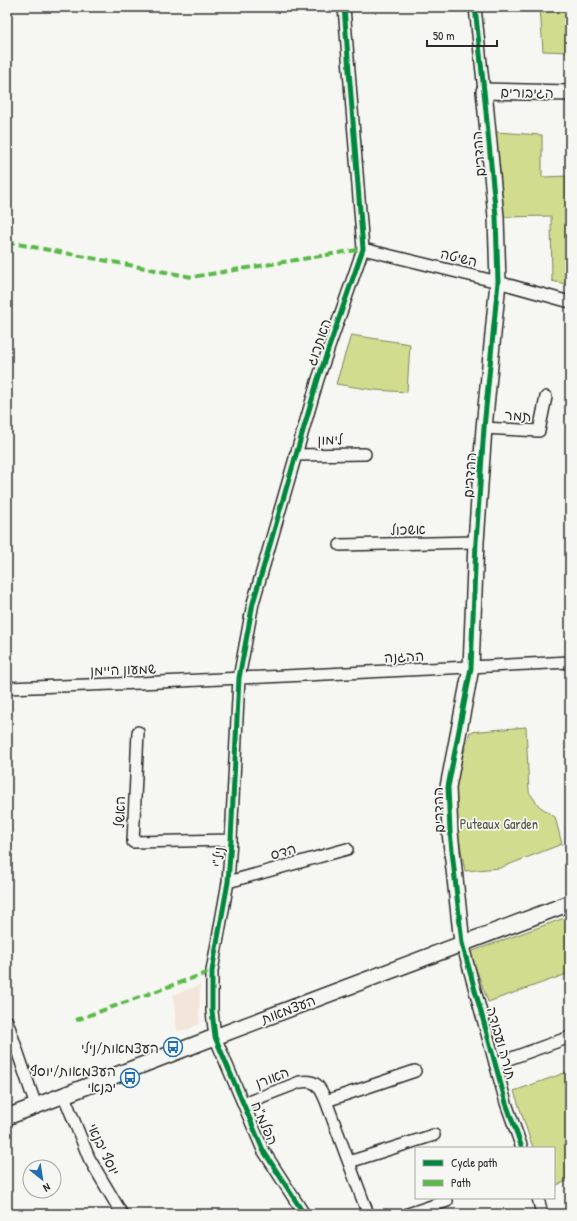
<svg xmlns="http://www.w3.org/2000/svg" width="577" height="1221" font-family="'Patrick Hand','Playpen Sans Hebrew',sans-serif">
<style>
.built{fill:#f4e5da}
.green{fill:#d1dc8f;stroke:#7e845d}
.lines{fill:none;stroke-linecap:round;stroke-linejoin:round}
.street-casing{stroke:#2b2b2b;stroke-width:14}
.secondary-casing{stroke:#2b2b2b;stroke-width:18}
.street{stroke:#f6f6f2;stroke-width:11}
.secondary{stroke:#f6f6f2;stroke-width:15}
.quiet{stroke:#58b947;stroke-width:4;stroke-dasharray:8 4;stroke-linecap:butt}
.cycleway-casing{stroke:#f6f6f2;stroke-width:8}
.cycleway{stroke:#00873e;stroke-width:5}
.labels{text-anchor:middle;dominant-baseline:central;stroke-width:3.5;stroke-linejoin:round;paint-order:stroke}
.street-label{font-size:14px;fill:#2b2b2b;stroke:#f6f6f2}
.park-label{font-size:14px;fill:#545744;stroke:#f6f6f2}
.poi-label{font-size:14px;fill:#2b2b2b;stroke:#f6f6f2;text-anchor:end}
</style>
<rect width="100%" height="100%" fill="#f6f6f2"/>
<filter id="ink" filterUnits="userSpaceOnUse"><feTurbulence type="fractalNoise" baseFrequency=".025" numOctaves="2"/><feDisplacementMap in="SourceGraphic" scale="8" xChannelSelector="R" yChannelSelector="G"/><feConvolveMatrix kernelMatrix="1 2 1 2 8 2 1 2 1" color-interpolation-filters="sRGB"/></filter>
<g filter="url(#ink)">
<!-- built -->
<path class="built" d="M200,985l-1,39 -10,5 -12,2 -4,-36z"/>
<!-- green -->
<path class="green" d="M540,7h30v45l-27,-1z
M495,132l47,3v42l28,-1v109l-18,-4 -1,-65 -49,1z
M351,335l59,9 -3,48 -33,-2 -38,-6z
M526,727l3,65 10,14 16,11 7,27 -62,24 -35,3 -14,-75 19,-64z
M570,916v57l-82,29 -18,-50z
M570,1071v109l-16,6v-38h-21l-19,-57z"/>
<g class="lines">
<defs>
<path id="street" d="M475,7l9,84
M363,249l135,33 72,20
M484,428l55,3 7,-34
M295,455l70,-1
M340,545l136,-3
M7,688l133,-5 430,-21
M138,732l-5,110 98,-2
M228,882l119,-33
M462,943l44,160 16,45
M7,1021l29,85
M495,1064l75,-27
M64,1096l25,62 33,56
M326,1101l89,-30
M243,1104l57,-22c17,-3 20,5 26,19l42,113
M349,1162l85,-27
M538,1198l4,16
M304,1214l-41,-64 -48,-113 -3,-26v-40l16,-89 3,-42 8,-162 14,-75 65,-224 45,-130 -19,-242
M408,1214l39,-13"/>
<path id="secondary" d="M462,943l-12,-111 -2,-45 23,-119 5,-126 8,-114 14,-146 -2,-65 -12,-126 86,2
M7,1117l208,-80 355,-134"/>
</defs>
<!-- street casing -->
<use href="#street" class="street-casing"/>
<!-- secondary casing -->
<use href="#secondary" class="secondary-casing"/>
<!-- street -->
<use href="#street" class="street"/>
<!-- secondary -->
<use href="#secondary" class="secondary"/>
<!-- quiet -->
<path class="quiet" d="M7,242l185,35 171,-28
M76,1020l136,-49"/>
<defs>
<path id="cycleway" d="M475,7l9,84 12,126 2,65 -14,146 -8,114 -5,126 -23,119 2,45 12,111 44,160 16,45
M304,1214l-41,-64 -48,-113 -3,-26v-40l16,-89 3,-42 8,-162 14,-75 65,-224 45,-130 -19,-242"/>
</defs>
<!-- cycleway casing -->
<use href="#cycleway" class="cycleway-casing"/>
<!-- cycleway -->
<use href="#cycleway" class="cycleway"/>
</g>
</g>
<!-- icons -->
<defs>
<symbol id="bus-ring" viewBox="-11 -11 22 22"><circle r="9.5" fill="#f6f6f2" stroke="#1f6fb2" stroke-width="1.5"/><path d="M-5-6H5V4H4V6H2V4H-2V6H-4V4H-5ZM-3.5-4V0h7V-4ZM-3.5 1.2v1.5H-2V1.2ZM2 1.2v1.5H3.5V1.2Z" fill="#1f6fb2"/></symbol>
</defs>
<g fill-rule="evenodd">
<use href="#bus-ring" x="162" y="1036" width="22" height="22"/>
<use href="#bus-ring" x="119" y="1067" width="22" height="22"/>
</g>
<g class="labels">
<!-- street labels -->
<g class="street-label">
<text transform="translate(527 92) rotate(1)">הגיבורים</text>
<text transform="translate(478 154) rotate(-95)">ההדרים</text>
<text transform="translate(459 257) rotate(14)">השיטה</text>
<text transform="translate(318 342) rotate(-71)">האתרוג</text>
<text transform="translate(518 415) rotate(3)">תמר</text>
<text transform="translate(330 439) rotate(-1)">לימון</text>
<text transform="translate(469 475) rotate(-86)">ההדרים</text>
<text transform="translate(408 529) rotate(-2)">אשכול</text>
<text transform="translate(404 656) rotate(-3)">ההגנה</text>
<text transform="translate(123 669) rotate(-2)">שמעון היימן</text>
<text transform="translate(438 810) rotate(-92)">ההדרים</text>
<text transform="translate(119 812) rotate(-88)">האשל</text>
<text transform="translate(283 851) rotate(-16)">הדס</text>
<text transform="translate(218 857) rotate(-85)">ניל"י</text>
<text transform="translate(288 1009) rotate(-21)">העצמאות</text>
<text transform="translate(502 1043) rotate(74)">תורה ועבודה</text>
<text transform="translate(272 1077) rotate(-21)">האורן</text>
<text transform="translate(265 1123) rotate(66)">הפלמ"ח</text>
<text transform="translate(104 1149) rotate(64)">יוסף יבנאי</text>
</g>
<!-- park labels -->
<g class="park-label">
<text x="499" y="823">Puteaux Garden</text>
</g>
<!-- poi labels -->
<g class="poi-label">
<text x="159" y="1047">העצמאות/נילי</text>
<text x="116" y="1070">העצמאות/יוסף<tspan x="116" dy="16">יבנאי</tspan></text>
</g>
</g>
<!-- margin -->
<rect width="577" height="1221" fill="none" stroke="#f6f6f2" stroke-width="24"/>
<rect x="12" y="12" width="553" height="1197" fill="none" stroke="#2b2b2b" stroke-width="1.5" filter="url(#ink)"/>
<!-- legend -->
<rect x="415" y="1147" width="140" height="52" fill="#f6f6f2" stroke="#a5a5a2"/>
<rect x="423" y="1160" width="20" height="6" fill="#00873e" stroke="#a5a5a2"/>
<text x="451" y="1167" font-size="12" fill="#2b2b2b">Cycle path</text>
<rect x="423" y="1180" width="20" height="6" fill="#58b947" stroke="#a5a5a2"/>
<text x="451" y="1187" font-size="12" fill="#2b2b2b">Path</text>
<!-- north arrow -->
<g transform="translate(42 1179) rotate(150)"><circle r="19" fill="#f6f6f2" stroke="#a5a5a2"/>
<path d="M0-3L7 15L0 10L-7 15Z" fill="#1f6fb2"/>
<text y="-6" font-size="11" font-weight="bold" text-anchor="middle" fill="#2b2b2b">N</text>
</g>
<!-- scale -->
<path d="M427 40v6h70v-6" fill="none" stroke="#2b2b2b" stroke-width="2"/>
<text x="433" y="40" font-size="12" fill="#2b2b2b" stroke="#f6f6f2" stroke-width="3" paint-order="stroke">50 m</text>
</svg>
